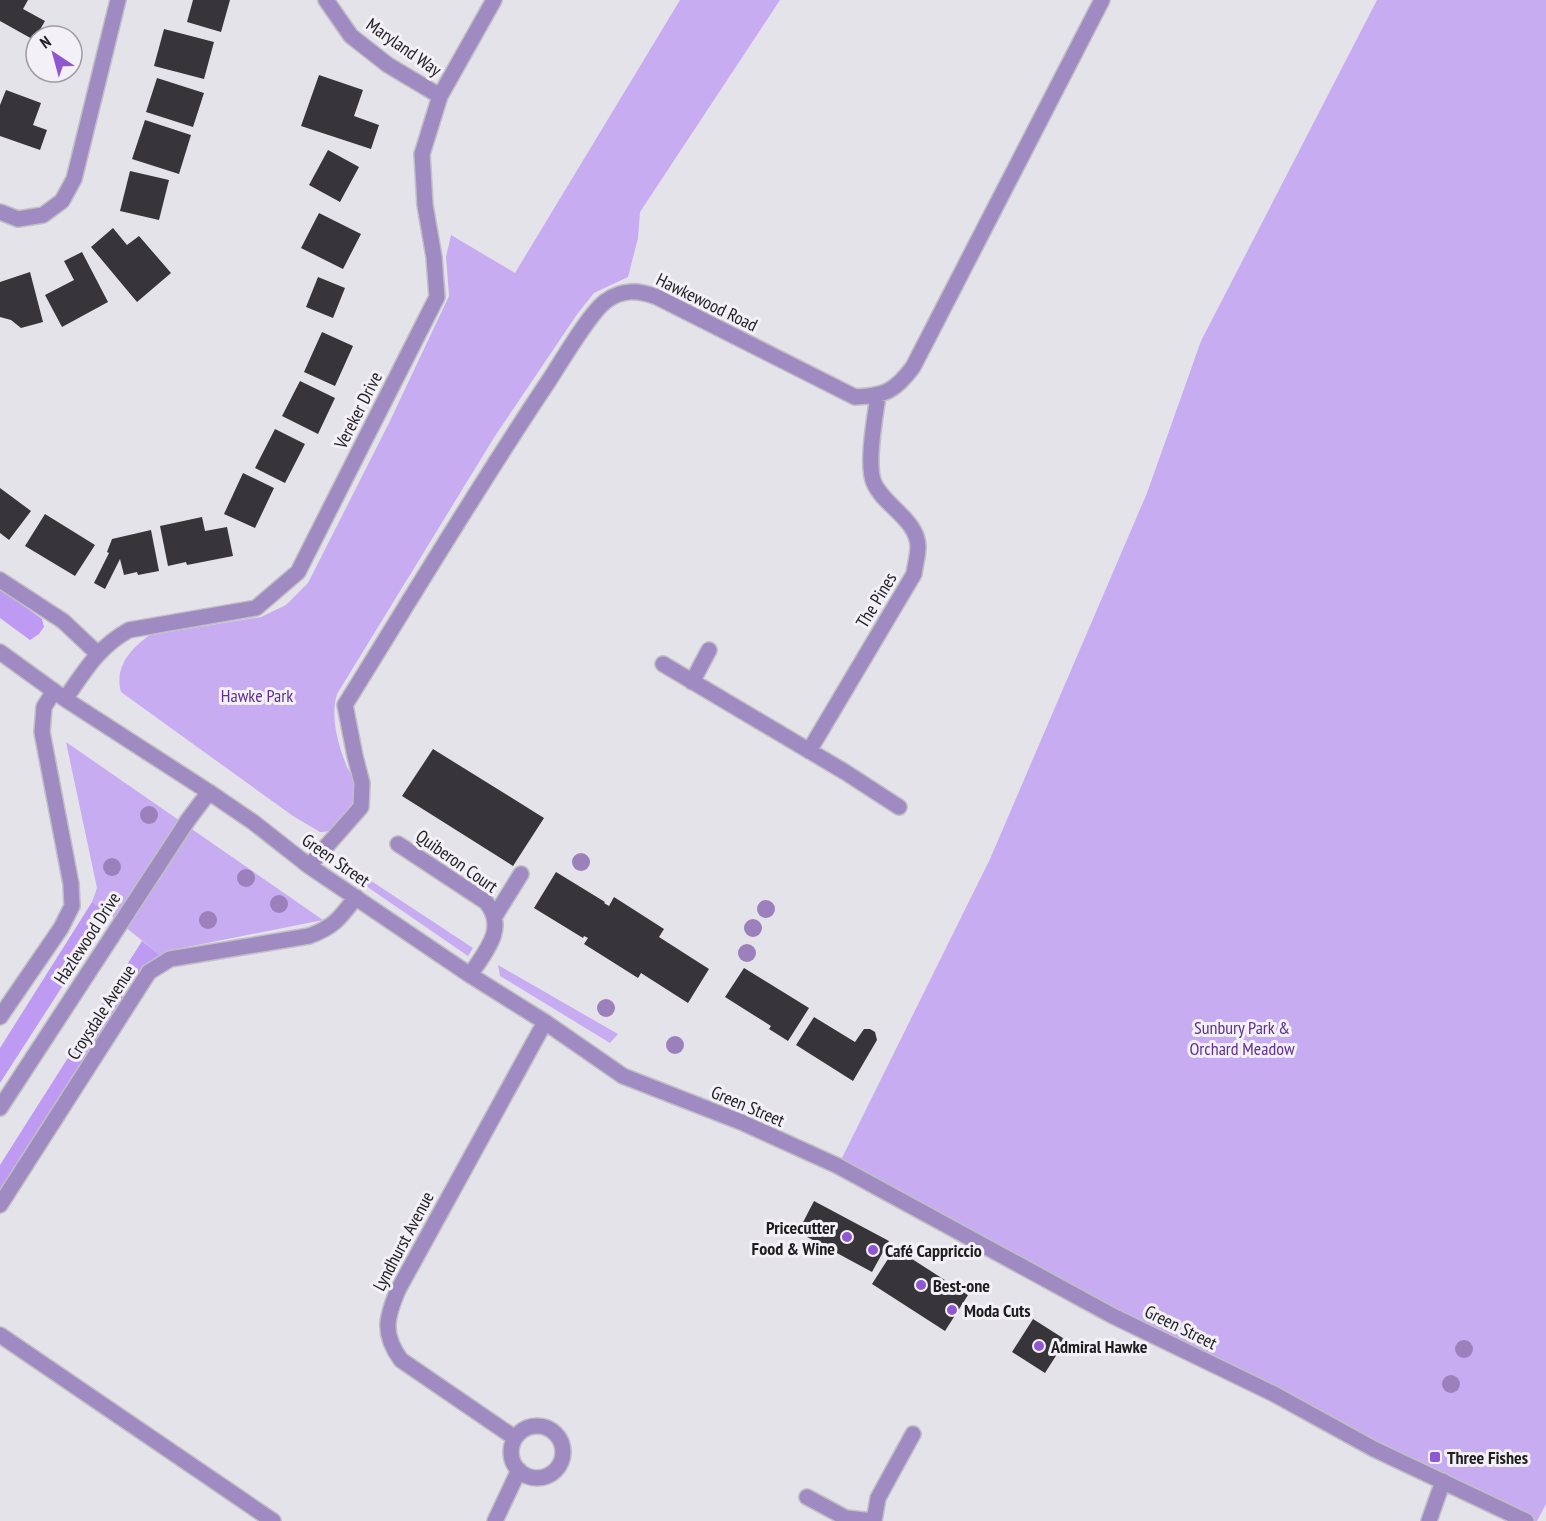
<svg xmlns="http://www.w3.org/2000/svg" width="1546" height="1521" font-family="'PT Sans Narrow',sans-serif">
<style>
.green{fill:#c7acf1}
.forest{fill:#be9af2}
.building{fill:#37353a}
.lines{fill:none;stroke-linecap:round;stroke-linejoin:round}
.minor-casing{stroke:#c1bfc5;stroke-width:18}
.minor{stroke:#a08ac2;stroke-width:15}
.tree{fill:#9c80bb}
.poi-dot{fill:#8f58d0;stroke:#f3f0f7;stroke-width:2}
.labels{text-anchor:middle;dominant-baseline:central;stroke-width:6;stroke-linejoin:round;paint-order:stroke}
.street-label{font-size:18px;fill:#1e1d1f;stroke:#f3f0f7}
.park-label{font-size:18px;fill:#602f94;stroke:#f3f0f7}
.poi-label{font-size:18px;font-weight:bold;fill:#1e1d1f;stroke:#f3f0f7;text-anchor:start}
</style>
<rect width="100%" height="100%" fill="#e5e3ea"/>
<!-- green -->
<path class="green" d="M680,0h100l-140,212 -2,26 -10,39 -34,16 -16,20 -83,123 -158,258c-7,24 1,50 10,73 3,5 6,11 8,17 4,17 -16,50 -35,48l-27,-16 -172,-124c-7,-25 10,-44 29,-57l111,-18 25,-12 22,-22 81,-160 60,-127 -3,-39 5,-22 64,38z
M1377,0h169v1504l-9,17h-11l-688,-355 152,-307 157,-366 54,-152z
M66,742l257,178 -156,31 -7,4 -51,-41 -17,-12 5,-14z
M347,865l126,83 -5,8 -118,-81z
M498,965l120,69 -8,9 -110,-67z"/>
<!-- forest -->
<path class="forest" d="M0,589l42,30 2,8 -5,7 -9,6 -30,-22z
M92,902l17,12 -109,169v-35z
M142,941l18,14 -15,12 -145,230v-32z"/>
<!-- building -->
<path class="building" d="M0,0h28l-5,9 22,12 -11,19 -34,-19z
M193,0h37l-9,32 -34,-10z
M164,29l50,13 -10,37 -50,-13z
M319,75l44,15 -9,26 25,9 -8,24 -70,-23z
M157,78l47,15 -11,34 -47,-15z
M6,90l35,13 -8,22 14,5 -7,20 -40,-14v-31z
M145,120l46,15 -12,39 -47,-15z
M328,150l31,17 -19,35 -31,-17z
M130,171l39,9 -10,40 -39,-9z
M319,213l42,21 -18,35 -42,-21z
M113,228l14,17 12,-9 32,37 -34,29 -46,-55z
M82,252l26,50 -46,25 -17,-32 29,-15 -10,-19z
M30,272l13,50 -22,6 -10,-8 -11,-3v-35z
M318,277l27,11 -12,30 -27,-11z
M322,332l31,14 -18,40 -31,-14z
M300,381l35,17 -17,36 -36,-18z
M275,429l30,15 -20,39 -30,-15z
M243,473l31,15 -19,40 -31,-14z
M0,488l31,23 -22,29 -9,-7z
M45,514l50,31 -20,31 -50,-30z
M202,517l3,14 22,-4 6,29 -46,9 -1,-3 -18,4 -8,-40z
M151,530l8,41 -21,4 -1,-3 -13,3 -4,-16 -15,30 -11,-6 15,-30 -2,-1 5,-13z
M433,749l111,69 -31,48 -111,-70z
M556,872l49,30 -1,1 5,3 5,-9 50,32 -5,8 50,32 -21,34 -47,-30 -3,5 -54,-34 4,-6 -4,-2 -1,2 -49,-30z
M744,968l65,40 -21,33 -19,-12 2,-3 -46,-29z
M814,1017l41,25 9,-13h6l5,3 2,8 -24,41 -57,-36z
M814,1201l75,40 -17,31 -74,-40z
M895,1248l73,47 -23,36 -73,-47z
M1033,1319l33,21 -21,33 -33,-21z"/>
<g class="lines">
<defs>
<path id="minor" d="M326,0l25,36 37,29 52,31
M0,212l18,7 25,-4 19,-14 12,-22 44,-179
M0,580l63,41 34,32
M0,652l65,47 144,93 44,30 56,44 161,109 75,47 78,54 118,46 97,44 275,150 161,78 100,55 152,72
M663,664l182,108 54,35
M692,682l17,-32
M65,699c20,-28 32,-51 64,-69l127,-22 42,-36 139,-275 -3,-40 -9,-52 -3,-51 18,-58 54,-96
M809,751l105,-177c1,-9 4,-18 4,-27 0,-27 -34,-41 -44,-64 -8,-18 1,-66 4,-87
M398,844l88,58c22,26 -1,50 -16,73
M309,866l52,-59 1,-24 -7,-27 -10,-51c67,-108 132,-217 203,-323 12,-18 42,-70 58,-81 16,-12 32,-11 51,-4l198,100c30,-1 40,-6 58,-30l189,-367
M495,916l26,-42
M0,1017l61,-89 11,-22 -1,-22 -29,-152 2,-25 10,-16
M0,1108l188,-288 21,-28
M0,1205l149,-233 21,-13 139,-23c25,-9 31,-18 47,-39
M0,1335l273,186
M511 1452a26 26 0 1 1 52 0a26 26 0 1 1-52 0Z
M515,1438l-114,-78c-19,-26 -15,-42 -3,-70l147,-268
M807,1497l39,21 28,3
M495,1521l24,-51
M874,1521l4,-23 35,-64
M1429,1521l14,-40"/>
</defs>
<!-- minor casing -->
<use href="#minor" class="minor-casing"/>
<!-- minor -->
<use href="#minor" class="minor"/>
</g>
<!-- trees -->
<g class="tree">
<circle cx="149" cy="815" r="9"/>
<circle cx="581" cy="862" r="9"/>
<circle cx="112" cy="867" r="9"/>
<circle cx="246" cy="878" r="9"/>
<circle cx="279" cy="904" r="9"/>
<circle cx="766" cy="909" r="9"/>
<circle cx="208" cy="920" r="9"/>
<circle cx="753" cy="928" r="9"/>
<circle cx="747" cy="953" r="9"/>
<circle cx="606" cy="1008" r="9"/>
<circle cx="675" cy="1045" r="9"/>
<circle cx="1464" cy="1349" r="9"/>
<circle cx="1451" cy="1384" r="9"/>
</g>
<!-- markers -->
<g class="poi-dot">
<circle cx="847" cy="1237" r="6"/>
<circle cx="873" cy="1250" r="6"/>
<circle cx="921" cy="1285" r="6"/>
<circle cx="952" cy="1310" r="6"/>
<circle cx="1039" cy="1346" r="6"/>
<rect x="1429" y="1451" width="12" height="12" rx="3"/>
</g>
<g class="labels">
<!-- street labels -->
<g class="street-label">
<text transform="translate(404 47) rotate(35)">Maryland Way</text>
<text transform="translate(707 302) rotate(26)">Hawkewood Road</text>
<text transform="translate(358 410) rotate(-63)">Vereker Drive</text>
<text transform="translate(876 600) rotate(-59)">The Pines</text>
<text transform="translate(336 860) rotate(35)">Green Street</text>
<text transform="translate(457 861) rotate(35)">Quiberon Court</text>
<text transform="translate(87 938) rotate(-57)">Hazlewood Drive</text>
<text transform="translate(101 1012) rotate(-57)">Croysdale Avenue</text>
<text transform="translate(748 1106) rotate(23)">Green Street</text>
<text transform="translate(403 1241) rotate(-62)">Lyndhurst Avenue</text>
<text transform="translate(1181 1327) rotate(26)">Green Street</text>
</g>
<!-- park labels -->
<g class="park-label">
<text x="257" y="695">Hawke Park</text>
<text x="1242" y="1027">Sunbury Park &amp;<tspan x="1242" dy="21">Orchard Meadow</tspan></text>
</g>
<!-- poi labels -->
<g class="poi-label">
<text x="835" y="1227" text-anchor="end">Pricecutter<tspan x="835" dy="21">Food &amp; Wine</tspan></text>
<text x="885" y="1250">Café Cappriccio</text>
<text x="933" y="1285">Best-one</text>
<text x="964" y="1310">Moda Cuts</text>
<text x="1051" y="1346">Admiral Hawke</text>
<text x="1447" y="1457">Three Fishes</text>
</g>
</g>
<!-- north arrow -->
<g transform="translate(54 54) rotate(324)"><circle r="28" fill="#f3f0f7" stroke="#9e9ca1" stroke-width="1.5"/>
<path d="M0-4.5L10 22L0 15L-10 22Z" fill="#8f58d0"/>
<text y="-9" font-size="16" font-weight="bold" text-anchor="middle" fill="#1e1d1f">N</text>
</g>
</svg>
